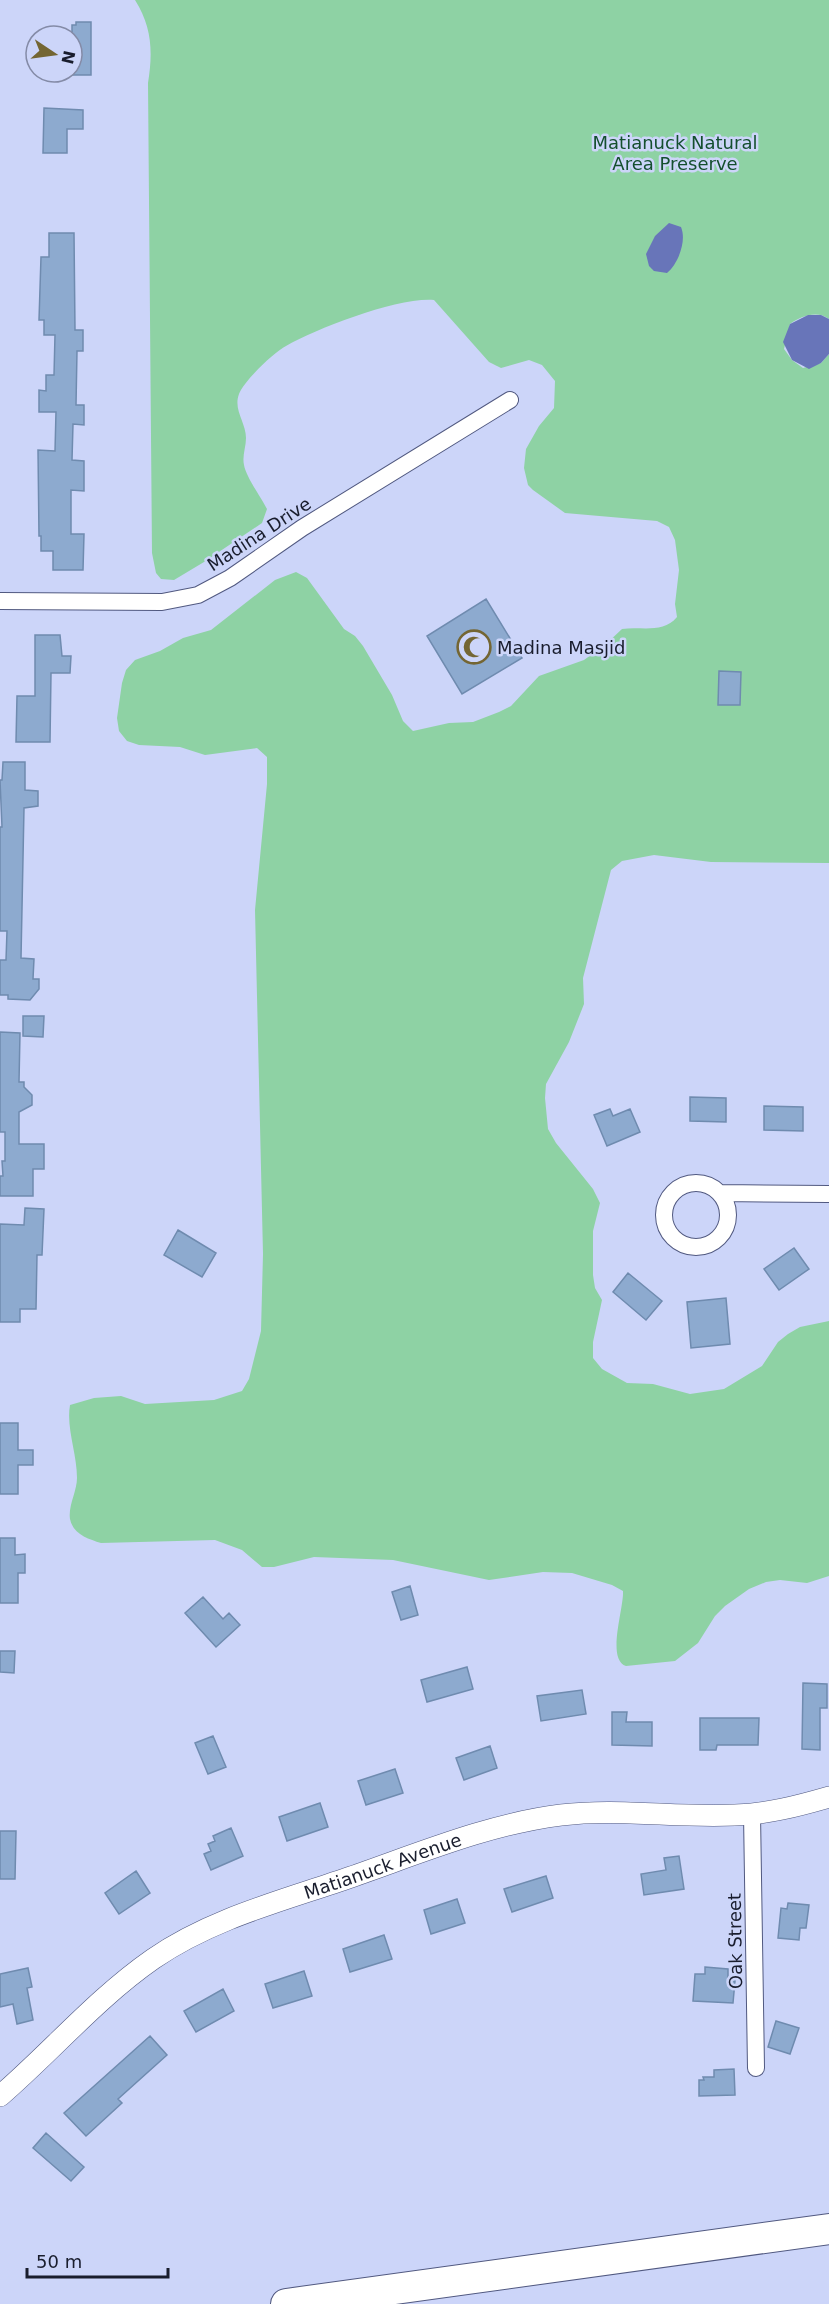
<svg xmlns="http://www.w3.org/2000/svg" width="829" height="2304" font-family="'DejaVu Sans',sans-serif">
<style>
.green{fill:#8ed2a4}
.water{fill:#6875b9}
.building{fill:#8daacf;stroke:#6f8baf;stroke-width:1.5}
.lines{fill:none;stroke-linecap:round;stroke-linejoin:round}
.minor-casing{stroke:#515980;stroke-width:18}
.tertiary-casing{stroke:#515980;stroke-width:22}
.motorway-casing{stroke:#515980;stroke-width:32}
.minor{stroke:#fff;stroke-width:16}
.tertiary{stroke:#fff;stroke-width:21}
.motorway{stroke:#fff;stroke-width:30}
.labels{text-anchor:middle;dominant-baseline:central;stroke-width:5;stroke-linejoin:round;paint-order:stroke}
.park-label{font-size:18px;fill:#144f2e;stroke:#ccd5f9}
.street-label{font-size:18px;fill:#191d2d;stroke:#ccd5f9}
.poi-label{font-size:18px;fill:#191d2d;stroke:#ccd5f9;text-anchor:start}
</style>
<rect width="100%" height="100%" fill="#ccd5f9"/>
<!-- green -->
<path class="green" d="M135,0h694v319c-12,-9 -28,-3 -39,5l-6,25 8,11 11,8 18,-5 8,-9v509l-118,-1 -57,-7 -32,6 -11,9 -28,108 1,26 -15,38 -23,42 -1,14 3,31 8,14 37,46 7,14 -7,28v44l2,13 7,12 -9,42v16l9,11 25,14 26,1 37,10 34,-5 38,-23 16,-24 10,-8 12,-7 29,-6v255l-22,7 -27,-3 -14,2 -17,7 -24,17 -10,10 -17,27 -23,18 -49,5c-20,-7 -2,-57 -3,-75l-11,-6 -40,-12 -29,-1 -54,8 -96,-20 -79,-3 -40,10h-12l-20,-17 -27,-10 -114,3c-13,-4 -28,-9 -31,-24 -2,-13 7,-28 7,-41 0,-25 -11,-50 -7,-73l24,-7 27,-2 24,8 69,-4 28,-9 7,-12 12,-48 2,-77 -8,-344 12,-126v-27l-10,-9 -52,7 -25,-8 -41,-2 -12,-4 -8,-10 -2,-13 5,-35 4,-13 9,-10 25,-9 23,-13 28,-8 64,-50 21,-8 11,6 37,51 11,7 8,10 29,49 11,26 10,10 36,-8 24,-1 26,-10 12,-6 28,-30 45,-16 22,-16 16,-15c19,-3 41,5 55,-12l-2,-13 4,-34 -4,-30 -6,-13 -12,-6 -92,-8 -32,-23 -5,-5 -4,-17 2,-19 13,-23 15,-18 1,-27 -13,-16 -13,-5 -28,8 -12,-6 -55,-62c-36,-3 -116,28 -148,46 -12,6 -42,35 -47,48 -6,16 7,28 7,44 0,9 -4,18 -2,27 2,12 17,32 23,44l-5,14 -58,39 -30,18 -13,-1 -5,-6 -4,-20 -4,-470c5,-31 4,-56 -13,-83z"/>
<!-- water -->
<path class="water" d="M669,223l12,4c6,14 -3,37 -14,46l-13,-2 -5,-5 -3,-12 9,-18z
M808,315h13l8,4v35l-8,9 -12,6 -17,-9 -9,-18 7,-18z"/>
<!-- building -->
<path class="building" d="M76,22h15v53h-19v-50h4z
M44,108l39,2v19h-16v24h-24z
M49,233h25l1,97h8v21h-6l-1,54h8v20l-11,-1 -1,36 12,1v30l-13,-1v44h13l-1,36h-30v-19h-12v-15h-2l-1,-86 17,1 1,-39h-17v-22l7,1v-16h8l1,-40h-11v-15h-5l2,-63h8z
M486,599l36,59 -60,36 -35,-58z
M35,635h25l2,21h9l-1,17h-19l-1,69h-34l1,-46h18z
M719,671l22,1 -1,33h-22z
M3,762h22v28l13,1v15l-14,2 -3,150 13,1 -1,20h6v10l-9,11 -22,-1v-4h-8v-35h6l1,-29h-7v-104h2l-2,-47h2z
M23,1016h21l-1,21 -20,-1z
M0,1032l20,1 -1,49h5v5l8,8v10l-13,7v32h25v25h-11v27h-33v-20h3l-1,-15h3v-29h-5z
M690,1097l36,1v24l-36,-1z
M764,1106l39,1v24l-39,-1z
M610,1109l3,7 17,-7 10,23 -33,14 -13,-31z
M25,1208l19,1 -2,46h-5l-1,54h-16v13h-20v-98l24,1z
M178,1230l38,23 -14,24 -38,-22z
M794,1248l15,21 -30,21 -15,-21z
M628,1273l34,28 -16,19 -33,-28z
M726,1298l4,46 -39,4 -4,-46z
M0,1423h18v27h15v15h-15v29h-18z
M0,1538h15v17l10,-1v19h-7v30h-18z
M410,1586l8,29 -17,5 -9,-28z
M203,1597l20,22 6,-6 11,12 -24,22 -31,-34z
M0,1651h15l-1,22 -14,-1z
M467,1667l6,22 -46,13 -6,-22z
M803,1683l24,1v24h-7v42l-18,-1z
M582,1690l4,24 -45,7 -4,-25z
M612,1712h15l-1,10h26v24l-40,-1z
M700,1718h59l-1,27h-41l-1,5h-16z
M213,1736l13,31 -18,7 -13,-31z
M490,1746l7,22 -33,12 -8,-22z
M395,1769l8,24 -37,12 -8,-24z
M320,1803l8,24 -41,14 -8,-24z
M231,1828l12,28 -32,14 -7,-16 7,-3 -3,-7 7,-3 -2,-5z
M0,1831h16l-1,48h-15z
M679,1856l5,33 -40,6 -3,-21 25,-4 -2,-12z
M136,1871l14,22 -31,21 -14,-21z
M546,1876l7,22 -41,14 -8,-23z
M457,1899l8,24 -34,11 -7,-24z
M788,1903l21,2 -3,23h-6l-1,12 -21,-2 3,-30 6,1z
M384,1935l8,24 -42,13 -7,-23z
M705,1967l23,2v11l7,1 -2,22 -40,-2 2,-27h10z
M28,1968l4,19 -5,1 6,32 -16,4 -4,-20 -13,3v-33z
M304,1971l8,25 -39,12 -8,-24z
M223,1989l11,22 -38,21 -12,-21z
M776,2021l23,7 -9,26 -22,-7z
M150,2036l17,19 -49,44 4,4 -36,33 -22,-23z
M734,2069l1,26 -36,1v-16h5l-1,-3h11v-7z
M46,2133l38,34 -13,14 -38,-33z"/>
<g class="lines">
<defs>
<path id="minor" d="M0,601l162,1 36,-7 32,-17 72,-50 208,-128
M664 1215a32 32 0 1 1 64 0a32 32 0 1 1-64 0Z
M721,1193l108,1
M752,1814l4,254"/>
<g id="tertiary">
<path id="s1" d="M0,2096c52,-45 97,-98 153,-137 59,-41 132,-59 198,-82 69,-24 138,-53 210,-62 58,-7 116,3 174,0 32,-1 63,-9 94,-18"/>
</g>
<path id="motorway" d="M286,2304l543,-75"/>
</defs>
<!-- minor casing -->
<use href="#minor" class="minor-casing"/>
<!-- tertiary casing -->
<use href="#tertiary" class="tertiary-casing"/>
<!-- motorway casing -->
<use href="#motorway" class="motorway-casing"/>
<!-- minor -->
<use href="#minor" class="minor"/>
<!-- tertiary -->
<use href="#tertiary" class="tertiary"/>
<!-- motorway -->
<use href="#motorway" class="motorway"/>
</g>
<!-- icons -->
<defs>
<symbol id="mosque-ring" viewBox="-11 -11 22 22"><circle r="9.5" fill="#ccd5f9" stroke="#746633" stroke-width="1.5"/><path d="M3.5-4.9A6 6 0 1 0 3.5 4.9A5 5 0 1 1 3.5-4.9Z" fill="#746633"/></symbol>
</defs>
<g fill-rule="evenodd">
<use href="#mosque-ring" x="455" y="628" width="38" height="38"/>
</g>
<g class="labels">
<!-- park labels -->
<g class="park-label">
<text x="675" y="142">Matianuck Natural<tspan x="675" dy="21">Area Preserve</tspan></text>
</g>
<!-- street labels -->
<g class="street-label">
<text transform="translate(259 534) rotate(-33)">Madina Drive</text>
<text stroke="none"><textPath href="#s1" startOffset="454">Matianuck Avenue</textPath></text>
<text transform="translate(735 1941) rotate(-91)">Oak Street</text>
</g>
<!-- poi labels -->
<g class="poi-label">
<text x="497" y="647">Madina Masjid</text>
</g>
</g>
<!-- north arrow -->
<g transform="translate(54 54) rotate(103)"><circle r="28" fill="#ccd5f9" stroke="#848ba7" stroke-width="1.5"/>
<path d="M0-4.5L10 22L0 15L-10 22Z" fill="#746633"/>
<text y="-9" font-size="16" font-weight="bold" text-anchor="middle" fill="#191d2d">N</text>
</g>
<!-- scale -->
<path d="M27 2268v9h141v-9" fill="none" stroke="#191d2d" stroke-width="3"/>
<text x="36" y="2268" font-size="18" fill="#191d2d" stroke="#ccd5f9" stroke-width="4.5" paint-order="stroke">50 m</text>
</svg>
